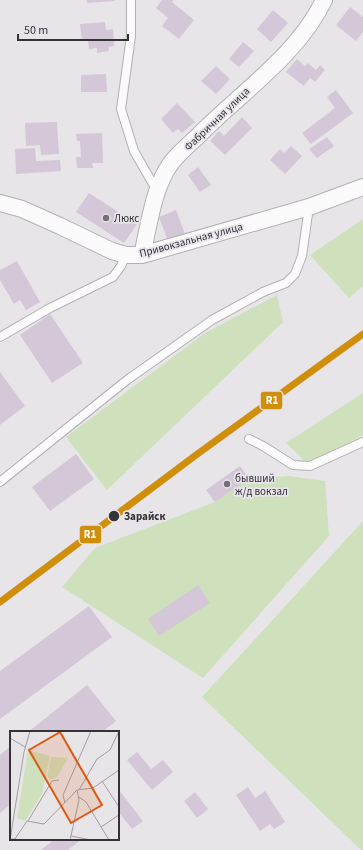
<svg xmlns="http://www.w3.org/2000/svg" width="363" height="850" font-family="'Source Sans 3',sans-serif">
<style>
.green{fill:#cfe0bc}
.building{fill:#d4c7d8}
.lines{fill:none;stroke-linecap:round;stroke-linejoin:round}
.lane-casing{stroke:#b2b0b3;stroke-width:10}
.street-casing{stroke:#b2b0b3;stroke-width:18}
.lane{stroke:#fcfbfc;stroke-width:8}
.street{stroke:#fcfbfc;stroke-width:16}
.rail-1-casing{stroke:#e9e3eb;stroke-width:10}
.rail-1{stroke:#d08f0b;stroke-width:7}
.poi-dot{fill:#747175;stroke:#e9e3eb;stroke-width:1.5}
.stop-dot{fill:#353336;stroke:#e9e3eb;stroke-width:1.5}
.labels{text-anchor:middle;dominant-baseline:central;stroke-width:3.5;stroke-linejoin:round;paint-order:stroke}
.street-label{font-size:11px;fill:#353336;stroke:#e9e3eb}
.poi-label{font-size:11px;fill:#353336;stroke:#e9e3eb;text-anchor:start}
.stop-label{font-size:11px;font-weight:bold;fill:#353336;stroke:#e9e3eb;text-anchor:start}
.inset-road{fill:none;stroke:#a09ea1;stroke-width:1}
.view{fill:#df570e;fill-opacity:0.15;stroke:#df570e;stroke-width:2}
.inset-edge{fill:none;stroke:#353336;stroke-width:2}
.line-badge{stroke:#e9e3eb;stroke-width:1.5}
.badge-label{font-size:11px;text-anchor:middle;font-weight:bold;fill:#fff}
</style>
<rect width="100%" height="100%" fill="#e8e5e9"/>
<!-- green -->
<path class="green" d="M363,219v67l-14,12 -39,-43z
M277,295l6,27 -176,168 -41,-53 139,-104z
M363,393v42l-53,31 -24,-23z
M289,476l36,5 4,55 -126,142 -141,-91 33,-39 120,-46 34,-23z
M363,521v329h-2l-159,-153z"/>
<!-- building -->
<path class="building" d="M87,0h28v1l-28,2z
M162,0h12l-2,2 22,18 -15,19 -17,-13 6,-8 -12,-10z
M350,7l13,10v15l-7,9 -20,-16z
M273,10l15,13 -17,19 -14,-13z
M105,22l1,8 7,-1 1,17 -6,1 1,4 -12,2v-5l-8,1 -1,-9 -6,1 -2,-17z
M243,42l11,9 -15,16 -10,-8z
M297,59l8,7 3,-3 8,7 4,-5 5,5 -10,12 -5,-4 -6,8 -18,-14z
M216,66l14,13 -14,15 -15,-13z
M106,74l1,18h-26v-17z
M336,90l17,23 -42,31 -9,-11 33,-25 -8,-11z
M177,103l18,19 -13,11 -4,-4 -5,4 -12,-14z
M242,117l10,11 -27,27 -15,-14 9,-10 5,5z
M57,122l2,32 -18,1 -1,-10 -14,1 -1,-23z
M102,133l1,30h-11l1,5h-16l-1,-11h5l-1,-16h-3l-1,-7z
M327,137l7,9 -17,12 -8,-9z
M291,146l11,10 -17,18 -15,-14 10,-11 4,4z
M35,148l1,13 24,-1 1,11 -45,3 -1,-25z
M198,167l13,18 -11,7 -12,-17z
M89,193l48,31 -13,19 -48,-31z
M176,210l9,24 -17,7 -9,-24z
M17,261l23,41 -14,8 -6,-10 -6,4 -14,-24v-10z
M50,314l33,49 -31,20 -32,-48z
M0,372l25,34 -25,19z
M76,454l18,25 -44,32 -18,-24z
M240,466l9,13 -34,23 -9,-12z
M198,585l12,18 -51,33 -11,-17z
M89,606l23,31 -112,82v-48z
M87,685l29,36 -14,11h-74z
M11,746v58l-11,9v-58z
M137,752l14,17 12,-9 10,12 -21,18 -25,-30z
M248,787l7,11 10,-7 20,31 -11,7 -4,-5 -10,7 -24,-36z
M119,790l24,31 -11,8 -14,-18v-20z
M195,792l13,17 -11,9 -13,-17z
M55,839h27l-14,11h-27z"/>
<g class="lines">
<defs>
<path id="lane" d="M131,0v36l-10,73 13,42 23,40
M0,337l50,-29 63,-31 8,-11 5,-11
M249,439l14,7 30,19 17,1 53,-24
M0,482l127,-102 85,-60 51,-28 23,-9 9,-9 7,-18 7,-49"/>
<path id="street" d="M0,203l22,6 38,17 52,25 14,4h16l167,-48 54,-20
M142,255c7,-29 11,-67 29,-92 7,-9 17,-18 26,-26 42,-43 101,-82 127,-137"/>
</defs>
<!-- lane casing -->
<use href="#lane" class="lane-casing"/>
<!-- street casing -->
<use href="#street" class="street-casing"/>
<!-- lane -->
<use href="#lane" class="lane"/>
<!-- street -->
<use href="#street" class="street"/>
<defs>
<path id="rail-1" d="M0,602l196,-147 167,-121"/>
</defs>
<!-- rail-1 casing -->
<use href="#rail-1" class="rail-1-casing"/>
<!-- rail-1 -->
<use href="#rail-1" class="rail-1"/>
</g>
<!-- markers -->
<g class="poi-dot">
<circle cx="106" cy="218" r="4"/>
<circle cx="227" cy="484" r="4"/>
</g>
<circle class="stop-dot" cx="114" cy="516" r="6"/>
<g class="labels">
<!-- street labels -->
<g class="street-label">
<text transform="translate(217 119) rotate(-44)">Фабричная улица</text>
<text transform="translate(191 240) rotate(-15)">Привокзальная улица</text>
</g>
<!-- poi labels -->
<g class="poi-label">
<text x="114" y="218">Люкс</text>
<text x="235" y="478">бывший<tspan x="235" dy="13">ж/д вокзал</tspan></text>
</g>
<!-- stop labels -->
<g class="stop-label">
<text x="124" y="516">Зарайск</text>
</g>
</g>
<!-- overview -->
<g transform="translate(10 731)">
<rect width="109" height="109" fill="#e8e5e9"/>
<path d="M18,19l22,6 -8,38 -17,27 -8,-3zM41,26l17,1 -11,19 -7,3 -3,-4z" fill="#cfe0bc"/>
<path class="inset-road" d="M0,7l15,9M92,50l17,26M69,59l18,-31 13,-9 9,-19M69,66l7,5 23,38M55,72l-2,-8 28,-64M18,90l24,-40 7,-1M91,96l18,-12M61,105l20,4M0,108h5l12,-18 17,3 33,-34 16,-2 26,-18M0,109l14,-88 6,-21M60,109l9,-40 -2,-10"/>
<path class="view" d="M50,1l42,73 -31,18 -42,-73z"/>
<rect width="109" height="109" class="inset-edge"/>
</g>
<g class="line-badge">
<rect x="260" y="391" width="23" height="19" rx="4" fill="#d08f0b"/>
<rect x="79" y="525" width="23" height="19" rx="4" fill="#d08f0b"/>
</g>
<g class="badge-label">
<text x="272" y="404">R1</text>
<text x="90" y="538">R1</text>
</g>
<!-- scale -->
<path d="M18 34v6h110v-6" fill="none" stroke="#353336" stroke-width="2"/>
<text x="24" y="34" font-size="12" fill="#353336" stroke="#e9e3eb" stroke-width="3" paint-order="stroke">50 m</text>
</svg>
